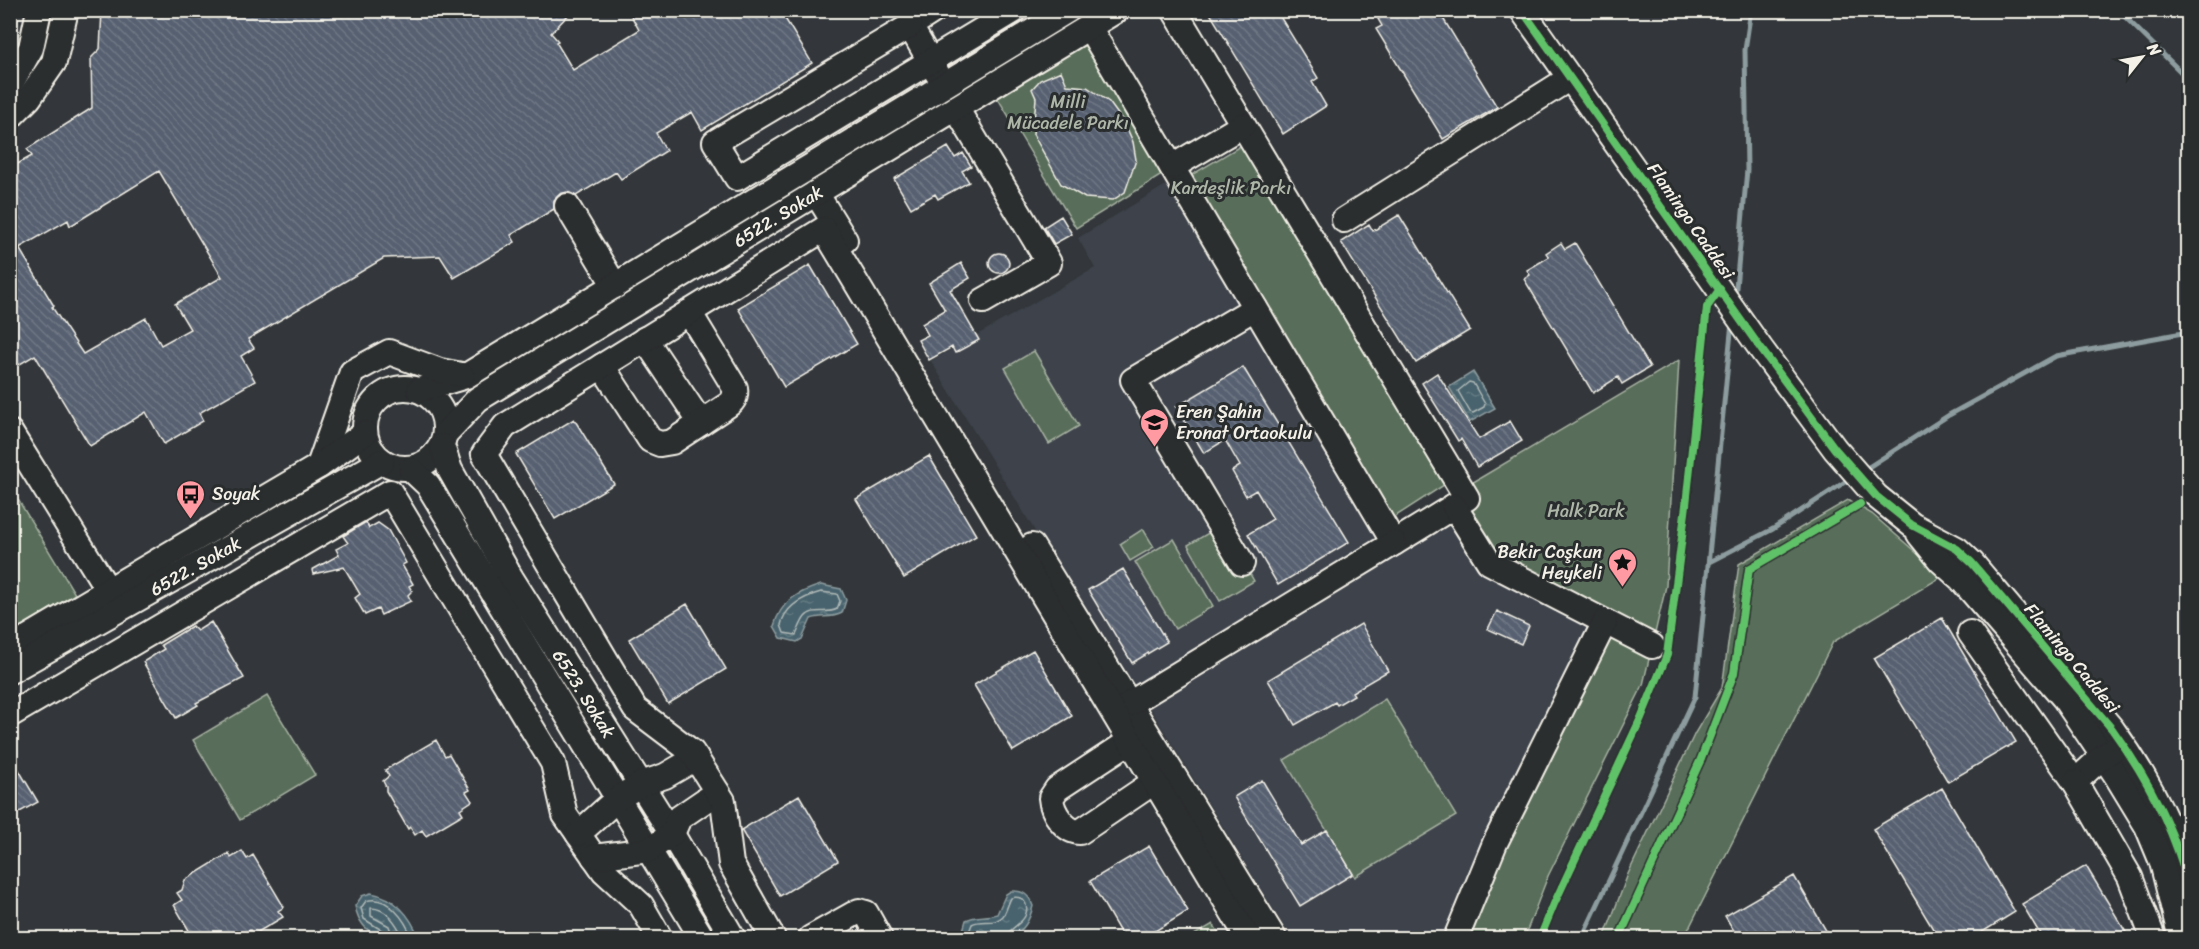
<svg xmlns="http://www.w3.org/2000/svg" width="2199" height="949" font-family="Sriracha,sans-serif">
<style>
.built{fill:#3e434b}
.green{fill:#596e5a;stroke:#a6b0a1;stroke-width:1.5}
.water{fill:url(#water-ripples);stroke:#8d9c9f;stroke-width:1.5}
.lines{fill:none;stroke-linecap:round;stroke-linejoin:round}
.shore{stroke:#b0b9b7;stroke-width:1.5}
.stream{stroke:#8d9c9f;stroke-width:5}
.building{fill:url(#building-back-hatch);stroke:#f4f1e8;stroke-width:1.5;fill-rule:evenodd}
.minor-casing{stroke:#f4f1e8;stroke-width:28}
.minor{stroke:#2a2d2e;stroke-width:24}
.cycleway-casing{stroke:#2a2d2e;stroke-width:11}
.cycleway{stroke:#61c268;stroke-width:8}
.labels{text-anchor:middle;dominant-baseline:central;stroke-width:6;stroke-linejoin:round;paint-order:stroke}
.park-label{font-size:18px;fill:#aeb6a8;stroke:#2a2d2e}
.street-label{font-size:18px;fill:#f4f1e8;stroke:#2a2d2e}
.poi-label{font-size:18px;fill:#f4f1e8;stroke:#2a2d2e;text-anchor:start}
</style>
<defs>
<pattern id="water-ripples" width="26" height="14" patternUnits="userSpaceOnUse" patternTransform="scale(1.5)"><rect width="26" height="14" fill="#49646e"/><path d="M2 4q2-2 4 0t4 0M15 11q2-2 4 0t4 0" fill="none" stroke="#647b83"/></pattern>
<pattern id="building-back-hatch" width="6" height="6" patternUnits="userSpaceOnUse" patternTransform="scale(1.5)"><rect width="6" height="6" fill="#566070"/><path d="M-1 5l2 2M0 0l6 6M5-1l2 2" fill="none" stroke="#6f7784"/></pattern>
</defs>
<rect width="100%" height="100%" fill="#33373b"/>
<filter id="ink" filterUnits="userSpaceOnUse"><feTurbulence type="fractalNoise" baseFrequency=".0167" numOctaves="2"/><feDisplacementMap in="SourceGraphic" scale="12" xChannelSelector="R" yChannelSelector="G"/><feConvolveMatrix kernelMatrix="1 2 1 2 8 2 1 2 1" color-interpolation-filters="sRGB"/></filter>
<g filter="url(#ink)">
<!-- built -->
<path class="built" d="M1166,185l213,350 -246,156 -202,-330 164,-93 -17,-30z
M1450,518l145,105 -145,315h-159l-144,-235z"/>
<!-- green -->
<path class="green" d="M1086,37l79,136 -89,55 -82,-136z
M1242,145l202,340 -51,33 -205,-341z
M1034,351l45,75 -30,18 -44,-76z
M1679,360l-13,226 -23,99 -95,191 -24,62h-62l145,-300 -117,-84 -19,-31 -1,-39z
M11,488l64,106 -64,39h-1z
M1848,500l24,14 71,62 -110,66 -149,296h-80l24,-64 67,-141 27,-45 17,-124z
M1222,525l32,56 -34,20 -32,-56z
M1143,529l11,18 -24,14 -10,-17z
M1174,539l39,67 -38,23 -40,-67z
M267,696l48,79 -75,45 -47,-80z
M1385,699l71,117 -101,61 -71,-117z
M1213,924l9,14h-33z"/>
<!-- water -->
<path class="water" d="M1473,372l22,36 -25,14 -21,-35z
M821,585l20,4 5,11 -4,13c-11,6 -20,2 -31,6l-9,20 -5,3 -16,-4 -7,-12c7,-25 24,-34 47,-41z
M1011,891c12,-1 18,4 22,15 -9,40 -36,33 -68,32l-3,-4 4,-14c11,-6 20,-2 31,-6l9,-20z
M371,893c24,4 40,23 48,45 -30,1 -57,3 -64,-32l7,-10z"/>
<g class="lines">
<!-- shore -->
<path class="shore" d="M1469,382l4,1 12,21 -1,3 -11,6 -3,-1 -12,-21z
M821,592l16,2 3,7 -3,8c-10,6 -24,-2 -32,8 -4,5 -6,12 -9,18l-12,-2 -3,-8c4,-19 22,-28 40,-33z
M386,938l-3,-7 -19,-12 -3,-11 5,-7c22,-7 40,20 46,37
M393,938l-4,-12 -18,-10v-8c17,0 26,17 33,30
M970,938l-1,-6 3,-8c10,-6 23,2 31,-8 4,-6 5,-13 8,-18 12,-3 19,6 14,18 -4,9 -17,12 -18,22"/>
<!-- stream -->
<path class="stream" d="M2118,10l70,69
M1735,298l12,-128 -2,-120 6,-40
M1861,472l88,-57 107,-59 132,-24
M1709,562l64,-33 78,-51
M1582,938l113,-241 37,-375"/>
</g>
<!-- building -->
<path class="building" d="M102,10h471l-22,23 7,8 -2,1 17,28 66,-40 -11,-20h152l32,53 -110,67 -10,-18 -36,21 10,18 -45,28 -5,-7 -40,24 -9,-4 -7,2 -6,6v9l-43,26 4,7 -61,36 -14,-22 -56,2 -136,81 6,9 -13,8 14,25 -56,32 4,8 -39,23 -18,-32 -56,34 -55,-91 -25,15v-202l22,-12 -5,-7 65,-41 -1,-50 9,-9zM159,171l63,106 -47,27 15,25 -29,16 -15,-27 -63,36 -31,-47 2,-1 -35,-58 49,-28 2,6z
M1208,10h68l42,68 -6,4 14,24 -43,28z
M1392,10h46l59,97 -54,32 -67,-110 6,-3 -4,-7z
M1061,71l6,14 20,2 22,15 16,22 8,18 3,18 -11,32 -12,8 -28,-2 -24,-14 -28,-50 3,-36 -4,-9 8,-9z
M948,147l7,11 8,-5 8,13 -9,5 7,11 -31,17 -3,-5 -24,14 -17,-29z
M1399,215l71,115 -54,33 -75,-121 28,-18 4,7z
M1061,216l11,18 -18,10 -10,-17z
M1561,243l4,6 10,-6 75,124 -28,17 -4,-7 -25,16 -69,-114 6,-4 -3,-5 22,-13 -3,-4z
M989 263a10 10 0 1 1 20 0a10 10 0 1 1-20 0Z
M961,263l9,15 -20,12 29,50 -24,13 -3,-6 -23,13 -11,-20 10,-5 -6,-11 23,-14 -16,-27z
M810,265l47,79 -73,43 -46,-79z
M1243,367l106,175 -71,43 -30,-51 25,-15 -17,-29 -10,6 -14,-25 8,-5 -15,-26 -21,13 -28,-46z
M1437,373l42,66 31,-18 12,20 -45,26 -16,-28 -3,2 -36,-58z
M574,419l40,65 -59,35 -39,-65z
M929,456l47,79 -72,43 -48,-79z
M366,522l3,6 9,-5 10,7 18,33 -4,2 11,19 -4,2 3,5 -4,4 3,6 -30,14 -3,-6 -13,6 -10,-17 5,-4 -16,-27 -31,7 -1,-4 27,-15 -3,-6 12,-6 -5,-7z
M1123,569l44,73 -35,21 -44,-73z
M687,604l39,65 -58,35 -39,-65z
M1497,611l32,15 -8,18 -33,-15z
M1942,618l74,124 -68,40 -74,-124z
M211,622l33,56 -48,25 2,2 -22,13 -33,-56 21,-13 -3,-4 31,-19 5,5z
M1361,624l27,47 -36,21 2,3 -17,10 -2,-3 -40,23 -27,-45z
M1033,650l39,66 -59,35 -39,-66z
M436,740l9,16 4,-2 21,36 -4,2 6,9 -12,8 3,5 -37,22 -4,-6 -7,5 -5,-8 -2,2 -22,-38v-4l-3,-6 6,-5 -4,-6z
M10,755l28,47 -22,12 -6,-11z
M1262,780l39,65 26,-15 26,44 -53,32 -66,-109z
M1942,788l73,124 -44,27h-32l-66,-110z
M799,795l39,66 -58,35 -39,-66z
M1149,846l39,65 -46,28h-18l-34,-58z
M242,851l5,8 6,-4 31,52 -6,4 5,6 -30,18 -3,-5 -13,9h-43l-20,-34 8,-5 -5,-7 5,-3 3,-10 44,-27 2,5z
M2086,866l44,73h-87l-21,-35z
M1794,876l37,63h-92l-14,-23z"/>
<g class="lines">
<defs>
<g id="minor">
<path d="M935,10l-25,16 27,47"/>
<path d="M1522,10l239,339 74,100 41,47 36,29 45,24 15,14 140,166c35,48 61,97 76,154"/>
<path d="M910,26l-195,116 22,36 278,-168"/>
<path d="M1089,27l305,516 73,-45 -293,-488"/>
<path d="M10,85l21,-37 8,-38"/>
<path d="M956,108l93,155 -66,38"/>
<path d="M10,117l19,-19 25,-36 12,-52"/>
<path d="M1172,167l71,-42"/>
<path d="M816,193l29,47"/>
<path d="M567,206l48,80"/>
<path d="M1344,220l226,-142"/>
<path d="M645,339l56,84"/>
<path d="M602,366l48,74 10,4 12,-2 56,-37c6,-4 8,-10 7,-17l-46,-76"/>
<circle cx="405" cy="428" r="40"/>
<path d="M419,390l47,-14 602,-366"/>
<path d="M10,432l98,158"/>
<path id="s1" d="M446,433l32,-34 639,-389"/>
<path id="s2" d="M442,446l8,24 61,108 161,256 61,104"/>
<path d="M319,466l33,-94 37,-20 51,19 22,4"/>
<path d="M411,469l17,16 274,453"/>
<path d="M1454,506l35,56 163,84"/>
<path d="M1919,534l21,26 20,18 104,120 52,77 31,51 15,36 19,76"/>
<path d="M1032,546l242,392"/>
<path d="M1242,563l-109,-183 122,-72"/>
<path d="M1970,633l105,149 28,-26 13,-8"/>
<path d="M10,648l309,-182 46,-33"/>
<path id="s3" d="M10,671l372,-210"/>
<path d="M1129,704l265,-161"/>
<path d="M10,715l380,-223 163,271 12,52 39,56 37,34 19,33"/>
<path d="M1130,741l-73,48 -6,9c1,14 14,34 29,34l74,-50"/>
<path d="M2075,782l55,95 23,61"/>
<path d="M578,834l39,-35 24,-15 24,-8 31,-18"/>
<path d="M594,857l55,-7 23,-16 7,-16 38,-26"/>
<path d="M773,938l-42,-74 -8,-63 -31,-49 -57,-43 -151,-255 21,-28 319,-197 424,709"/>
<path d="M811,938l48,-27 7,2 14,25"/>
<path d="M1456,938l39,-95 110,-221"/>
</g>
</defs>
<!-- minor casing -->
<use href="#minor" class="minor-casing"/>
<!-- minor -->
<use href="#minor" class="minor"/>
<defs>
<path id="cycleway" d="M1522,10l239,339 74,100 41,47 36,29 45,24 15,14 140,166c35,48 61,97 76,154
M1540,938l14,-34 87,-186 26,-63 19,-150 21,-198 13,-18
M1619,938l82,-179 33,-86 15,-104 111,-65"/>
</defs>
<!-- cycleway casing -->
<use href="#cycleway" class="cycleway-casing"/>
<!-- cycleway -->
<use href="#cycleway" class="cycleway"/>
</g>
</g>
<!-- icons -->
<defs>
<symbol id="school-pin" viewBox="-11 -11 22 30"><path d="M0 17L-7.5 6A9.5 9.5 0 1 1 7.5 6Z" fill="#ff9aa2" stroke="#2a2d2e"/><path d="M0-5L7-2L0 1L-7-2ZM-4 1L0 2.5L4 1V4Q0 6-4 4Z" fill="#111"/></symbol>
<symbol id="bus-pin" viewBox="-11 -11 22 30"><path d="M0 17L-7.5 6A9.5 9.5 0 1 1 7.5 6Z" fill="#ff9aa2" stroke="#2a2d2e"/><path d="M-5-6H5V4H4V6H2V4H-2V6H-4V4H-5ZM-3.5-4V0h7V-4ZM-3.5 1.2v1.5H-2V1.2ZM2 1.2v1.5H3.5V1.2Z" fill="#111"/></symbol>
<symbol id="sight-pin" viewBox="-11 -11 22 30"><path d="M0 17L-7.5 6A9.5 9.5 0 1 1 7.5 6Z" fill="#ff9aa2" stroke="#2a2d2e"/><path d="M0-6L1.8-2.2L6-1.7L2.9 1.2L3.7 5.4L0 3.3L-3.7 5.4L-2.9 1.2L-6-1.7L-1.8-2.2Z" fill="#111"/></symbol>
</defs>
<g fill-rule="evenodd">
<use href="#school-pin" x="1138" y="406" width="33" height="45"/>
<use href="#bus-pin" x="174" y="478" width="33" height="45"/>
<use href="#sight-pin" x="1606" y="546" width="33" height="45"/>
</g>
<g class="labels">
<!-- park labels -->
<g class="park-label">
<text x="1068" y="102">Milli<tspan x="1068" dy="21">Mücadele Parkı</tspan></text>
<text x="1231" y="188">Kardeşlik Parkı</text>
<text x="1586" y="511">Halk Park</text>
</g>
<!-- street labels -->
<g class="street-label">
<text stroke="none"><textPath href="#s1" startOffset="398">6522. Sokak</textPath></text>
<text transform="translate(1691 221) rotate(55)">Flamingo Caddesi</text>
<text stroke="none"><textPath href="#s3" startOffset="213">6522. Sokak</textPath></text>
<text transform="translate(2072 658) rotate(50)">Flamingo Caddesi</text>
<text stroke="none"><textPath href="#s2" startOffset="286">6523. Sokak</textPath></text>
</g>
<!-- poi labels -->
<g class="poi-label">
<text x="1176" y="412">Eren Şahin<tspan x="1176" dy="21">Eronat Ortaokulu</tspan></text>
<text x="212" y="494">Soyak</text>
<text x="1602" y="552" text-anchor="end">Bekir Coşkun<tspan x="1602" dy="21">Heykeli</tspan></text>
</g>
</g>
<!-- margin -->
<rect width="2199" height="949" fill="none" stroke="#2a2d2e" stroke-width="36"/>
<rect x="18" y="18" width="2163" height="913" fill="none" stroke="#f4f1e8" stroke-width="2" filter="url(#ink)"/>
<!-- north arrow -->
<g transform="translate(2142 57) rotate(59)" stroke="#2a2d2e" stroke-width="4.5" paint-order="stroke">
<path d="M0-4.5L10 22L0 15L-10 22Z" fill="#f4f1e8"/>
<text y="-9" font-size="16" font-weight="bold" text-anchor="middle" fill="#f4f1e8">N</text>
</g>
</svg>
